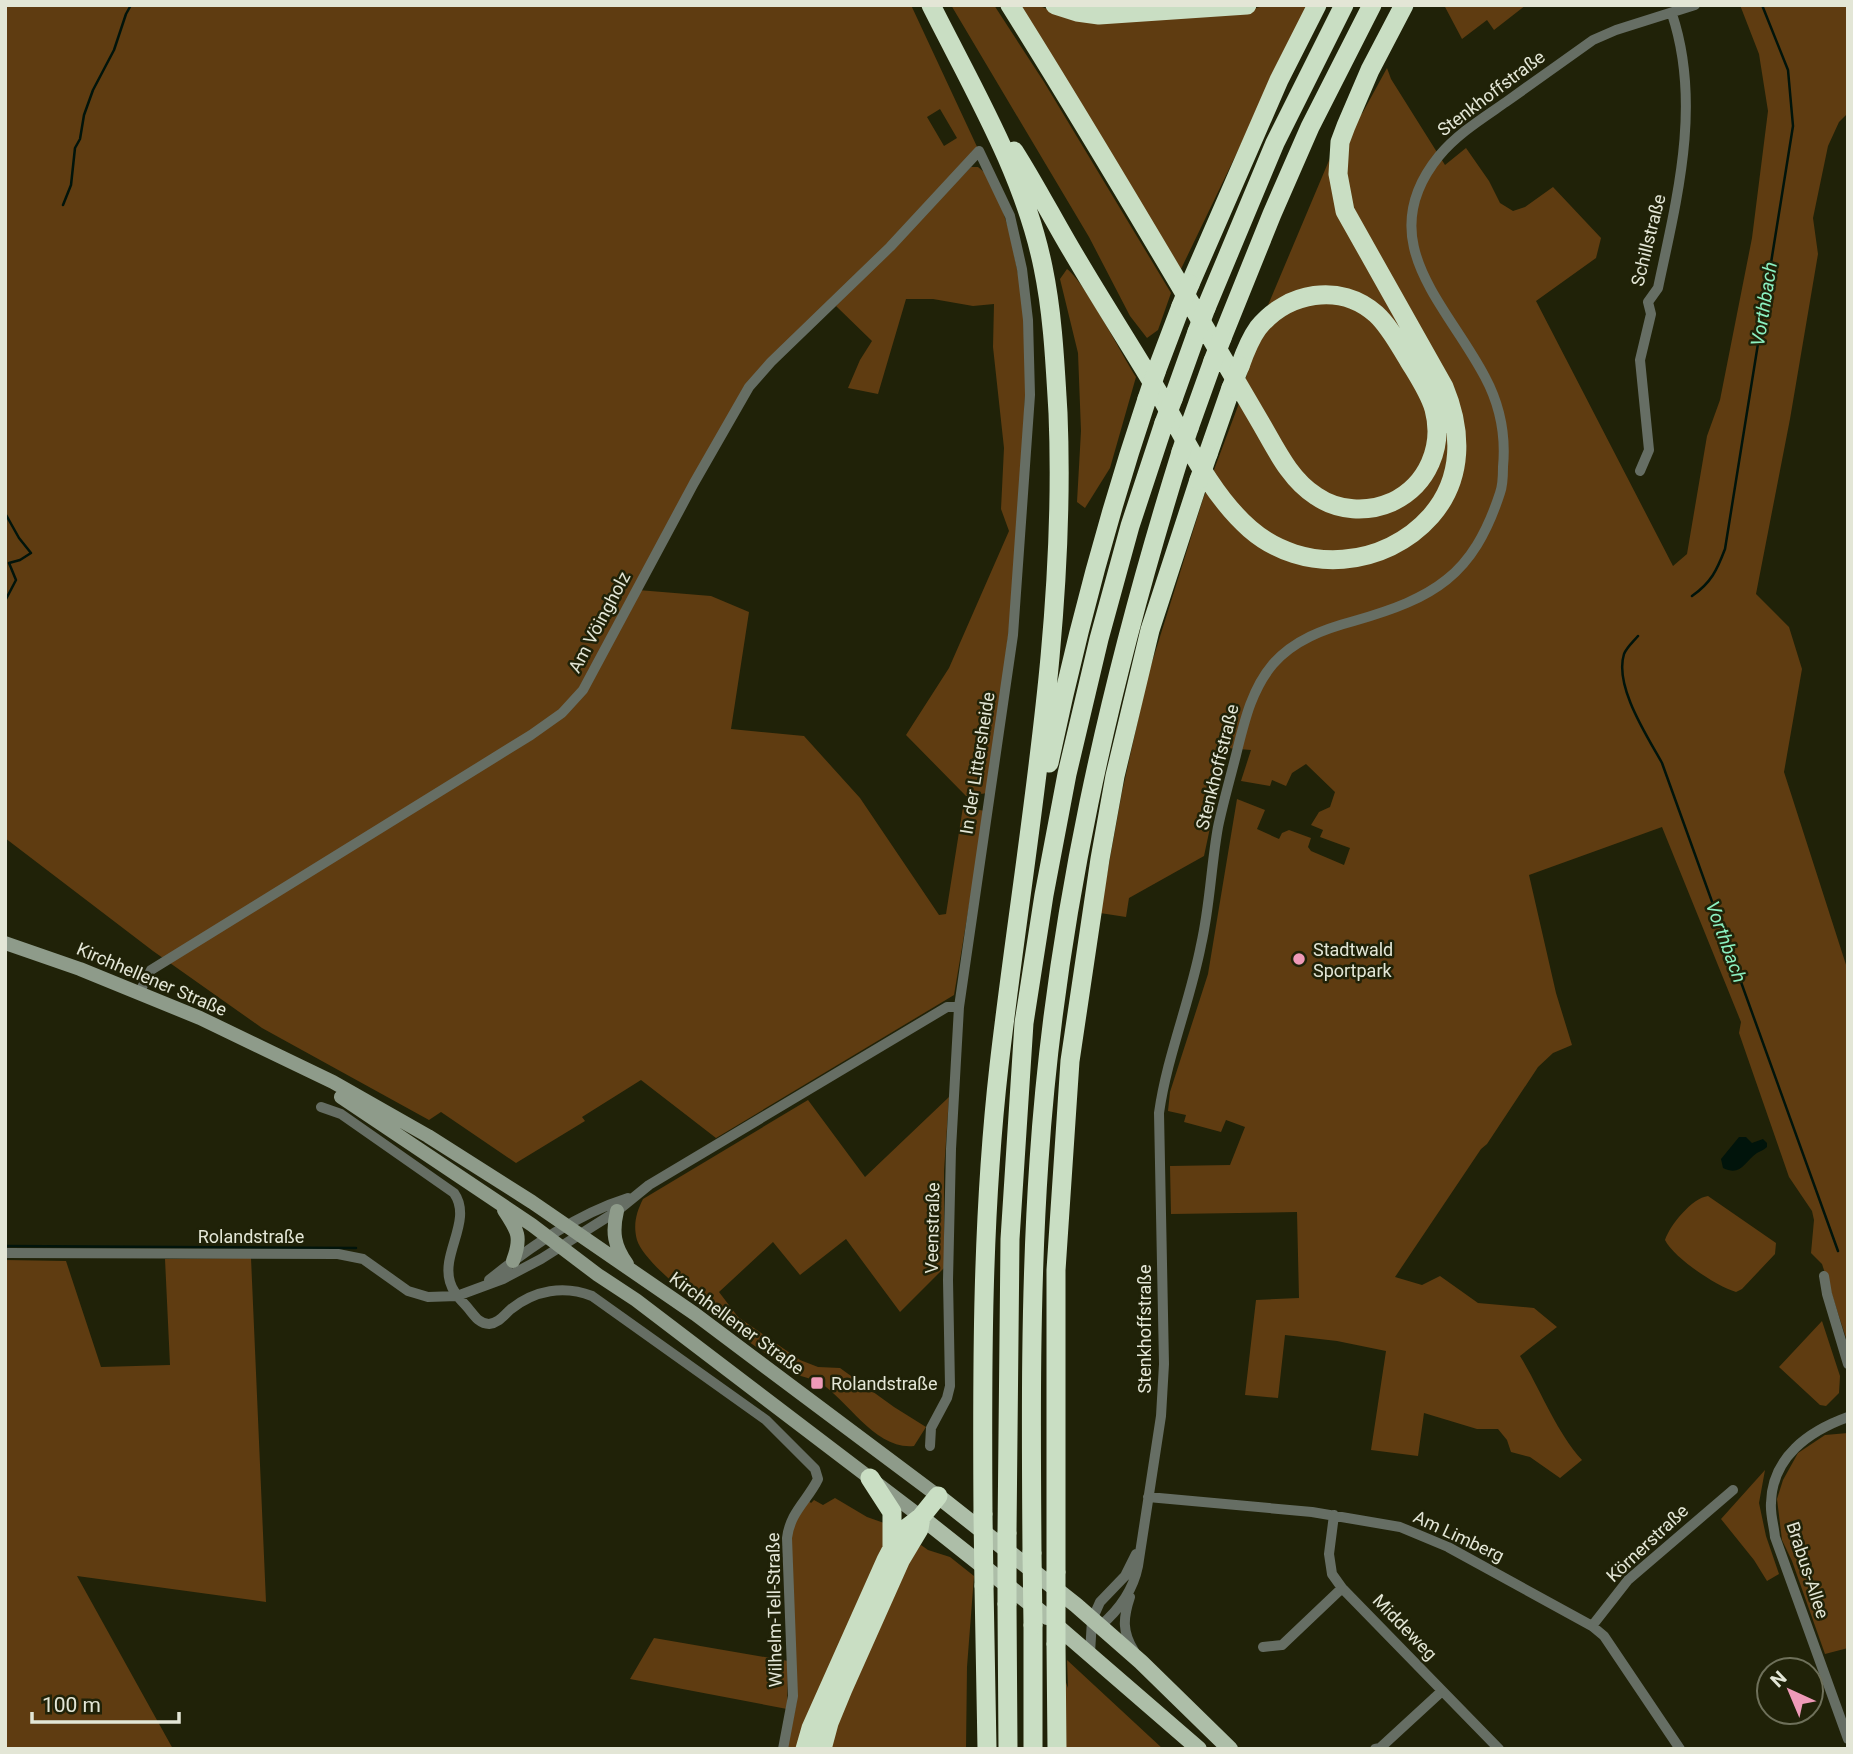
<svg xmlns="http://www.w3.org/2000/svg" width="1853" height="1754" font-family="Roboto,sans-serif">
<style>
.green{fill:#5f3c11;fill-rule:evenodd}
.water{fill:#01140b}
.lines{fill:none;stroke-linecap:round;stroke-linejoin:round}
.stream{stroke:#01140b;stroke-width:2.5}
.street{stroke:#666e64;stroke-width:10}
.secondary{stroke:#8e9b8a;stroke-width:14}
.primary{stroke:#adbea8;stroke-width:16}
.highway{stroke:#c9dec3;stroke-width:19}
.highway-bridge{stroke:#c9dec3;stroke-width:19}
.poi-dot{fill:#ef9ab8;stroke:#202208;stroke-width:2.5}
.labels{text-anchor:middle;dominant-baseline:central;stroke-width:5;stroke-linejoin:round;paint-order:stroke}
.street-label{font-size:18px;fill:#e3e6d6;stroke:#202208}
.poi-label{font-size:18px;fill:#e3e6d6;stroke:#202208;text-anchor:start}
.water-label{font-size:19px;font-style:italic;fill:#8bf1c1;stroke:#202208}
</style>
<rect width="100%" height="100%" fill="#202208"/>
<!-- green -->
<path class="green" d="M5,5h906l68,146 -230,236 -111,203 73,6 38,16 -18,117 73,7 56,62 79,117 7,-1 17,-107 22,4 -31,184 -238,143 -75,-58 -59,37 3,4 -69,42 -75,-51 -12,8 -167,-92 -109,-77 -148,-113zM940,109l17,29 -13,8 -17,-29z
M951,5h43l50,77 127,211 -13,37 -11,8 -17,-22 -41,-79z
M1018,5h19l18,7 172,3 41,-10h40l-127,264z
M1444,5h82l-32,25 -7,-10 -25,19z
M1740,5h108v108l-9,9 -11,24 -15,72 5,36 -28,165 -34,175 33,33 13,42 -18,103 64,199v373l-26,-80 -11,-11 3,-33 -2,-9 -23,-34 -50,-144 2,-11 -79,-195 -133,48 27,118 16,52 -19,8 -15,14 -51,77 -6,5 -86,128 27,8 18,-9 38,27 56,5 23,19 -37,29c21,34 35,74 62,104l-22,18 -30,-21 -19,-5 -4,-12 -9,-11h-21l-53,-16 -6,43 -47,-6 15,-99 -49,-10 -52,-6 -7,63 -33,-3 11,-95 43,-2 -2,-86 -126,2 -1,-48 60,-1 15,-38 -19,-7 -5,12 -37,-10 2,-7 -18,-4 2,-19 38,-118 29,-175 28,11 -8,19 22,10 3,-6 7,-3 22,8 -3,9 3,4 33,14 6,-17 -30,-11 3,-7 -12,-5 8,-13 11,-5 5,-15 -29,-28 -14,9 -6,13 -14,-6 -2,6 -29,-5 10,-31 -24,-2 -23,108 -75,42 -3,19 -26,-4 22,-121 26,-117 55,-176 35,-93 25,-89 70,-166 30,-39 24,-44 4,11 54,86 21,-17 23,33 11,22 13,8 12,-4 28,-20 48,51 -5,20 -60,43 137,265 14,-12 20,-118 13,-36 32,-162 16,-127 -9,-57z
M971,167h7l6,5 18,37 7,21 13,63 4,81 -9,193 -29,226 -22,3 -60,-61 43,-67 60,-137 -8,-22 3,-61 -11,-101 1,-43 -21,2 -40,-7h-27l-28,95 -30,-6 12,-28 12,-19 -36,-35z
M1067,269c17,12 55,86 69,108l-26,91 -25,40 -8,-6 4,-71 -3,-78 -18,-74z
M949,1097l-5,74v97l-44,44 -54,-73 -46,36 -27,-33 -54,50 19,25 62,43 18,7 22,1 54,39 32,20 -12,19c-39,4 -65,-45 -95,-64 -8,-4 -18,-5 -26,-9 -32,-23 -146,-100 -156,-133 -4,-15 -1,-27 6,-41l165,-99 57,77z
M1708,1196l68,47 -1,11 -33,35 -6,3c-20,-6 -62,-34 -71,-52 5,-15 27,-42 43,-44z
M251,1258l15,344 -189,-26 96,173h-168v-489l61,1 35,106 69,-2 -5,-106z
M1822,1321l18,55 -1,17 -13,13 -6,-1 -41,-38z
M1848,1433v215l-23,6 -33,-93 -10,-21 -5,-41 6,-19 15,-27 27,-18z
M1765,1470l-6,33 7,33 13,38 -12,7 -13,-21 -33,-41z
M835,1498l32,19 17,6 -1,26 -83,200h-13l10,-49 -6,-170 17,-30 3,3 3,-3 9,5z
M921,1545l7,5 22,7 24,19 -7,91 -1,82h-138l9,-28 71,-160z
M654,1638l134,23 -1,48 -157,-30z
M1067,1660l96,89h-99v-72l4,11z"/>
<!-- water -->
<path class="water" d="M1739,1137h7l6,6 11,-4 4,4v4c-3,3 -7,4 -10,6 -13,9 -16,24 -34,15l-2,-9z"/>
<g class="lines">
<!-- stream -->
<path class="stream" d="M63,205l8,-20 4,-37 5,-9 4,-24 9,-25 21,-40 12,-36 5,-9
M5,513l14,25 12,15 -11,7 -11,3 7,17 -11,21
M1692,596c19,-13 25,-26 33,-47l68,-423 -5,-56 -26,-65
M1638,636c-5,6 -11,11 -14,18 -10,32 23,82 38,109l176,488
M5,1246l351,2"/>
<!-- street -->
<path class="street" d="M1640,471l9,-21 -9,-90 11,-46 -3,-12 10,-14c19,-90 44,-184 14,-274
M139,993l12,-23 380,-235 31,-22 21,-23 111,-207 55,-96 22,-25 119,-115 89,-96 31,65 12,53 6,51 2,75 -17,240 -54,372 -8,142 -3,131 2,106 -3,12 -16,30 -1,18
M321,1107l20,7 113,79c19,27 -13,60 -4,89 3,11 11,18 18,26 6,7 11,16 21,16 10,-1 15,-9 22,-15 24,-19 53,-24 81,-13l174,124 49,49 3,10c-10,21 -28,33 -31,59l6,158 -10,53
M5,1253l333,1 25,5 45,32 20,6 29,-1 46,-17 38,-20 76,-48 32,-26 298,-178h12
M1824,1276l3,18 21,70
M489,1280c41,-33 88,-66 139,-82
M1848,1417c-39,14 -76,40 -77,86 -1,11 3,23 4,34l73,202
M1148,1497l164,15 88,15 48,20 144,79 12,10 76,113
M1334,1515l-5,39 3,20 10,14 157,161
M1130,1597c-7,21 -8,35 4,54
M1100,1626c19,-16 33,-35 38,-60l23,-150 3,-52 -5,-251c8,-57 31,-111 42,-168 9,-39 10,-79 17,-118 5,-24 12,-48 18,-72 8,-32 15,-65 37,-91 21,-24 51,-35 81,-43 80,-23 119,-45 146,-128 3,-8 3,-18 3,-26 3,-32 -3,-62 -18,-90 -38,-73 -115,-136 -46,-221 18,-22 44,-38 67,-54 29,-21 58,-41 87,-62l23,-10 79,-25
M1592,1626l36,-46 105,-90
M1263,1647l19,-2 60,-57
M1090,1653l2,-33 8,-18 25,-26 11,-22
M1375,1749l5,-1 62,-57"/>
<!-- secondary -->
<path class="secondary" d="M5,943l75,26 120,49 133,64 95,54 104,66 163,112 243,182
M341,1097l191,128 66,50 38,25 285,217
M504,1210c14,21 18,27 9,51
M617,1211c-5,21 -3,35 10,53"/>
<!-- primary -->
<path class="primary" d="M938,1496l138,109 65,57 89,87
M921,1517l126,100
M1058,1627l141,122"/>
<!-- highway -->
<path class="highway" d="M931,5c42,84 93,169 112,262 10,48 12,97 15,146 9,219 -34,436 -59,653 -17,149 -17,298 -16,448
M1010,5c69,110 135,221 201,333 16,27 32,55 48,82 16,27 30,59 57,76 22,15 51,17 76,6 36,-17 52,-56 42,-93 -5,-17 -16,-33 -25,-48 -10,-16 -19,-34 -33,-47 -36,-32 -89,-22 -118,14 -8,11 -13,24 -18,38
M1055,5l22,7 22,3 148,-10
M1014,151c23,36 42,74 64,110 26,44 54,87 80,131 27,46 51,101 92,137 53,46 135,39 181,-13 33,-38 31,-86 13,-129l-99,-176 -7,-37 2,-32 6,-16 24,-56 34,-65
M1190,284l89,-204 38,-75
M1206,308l69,-165 69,-138
M1222,338l50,-124 38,-87 62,-122
M1156,372l25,-66
M1173,399l24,-67
M1189,428l24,-67
M1208,454l23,-66
M1049,763c26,-124 58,-245 98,-364
M870,1478l22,34v36
M1007,1533l3,-294 14,-216 20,-128 23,-121 32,-135 31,-113 34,-103
M1032,1553c-1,-130 -2,-262 7,-392 16,-241 70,-478 142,-709
M1056,1572v-302l14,-209 30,-202 15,-83 35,-146 49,-150
M984,1586l3,163
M1007,1604l1,145
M1033,1625v124
M1056,1644l1,105
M805,1749l6,-21 75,-168 14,-27 21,-16 17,-21
M822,1749l7,-26 14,-34 58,-130 18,-30 2,-12"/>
<!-- highway-bridge -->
<path class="highway-bridge" d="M1181,306l9,-22
M1197,332l9,-24
M1213,361l9,-23
M1231,388l9,-22
M1147,399l9,-27
M1164,423l9,-24
M1181,452l8,-24
M1199,480l9,-26
M983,1514l1,72
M1007,1533v71
M1032,1553l1,72
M1056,1572v72"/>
</g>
<!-- markers -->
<g class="poi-dot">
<circle cx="1299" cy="959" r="7"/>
<rect x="810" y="1376" width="14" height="14" rx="3.5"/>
</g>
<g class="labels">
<!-- street labels -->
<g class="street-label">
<text transform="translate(1491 93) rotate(-37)">Stenkhoffstraße</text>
<text transform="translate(1648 240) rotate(-76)">Schillstraße</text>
<text transform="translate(599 622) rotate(-62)">Am Vöingholz</text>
<text transform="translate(977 763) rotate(-81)">In der Littersheide</text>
<text transform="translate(1217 767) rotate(-76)">Stenkhoffstraße</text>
<text transform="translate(152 979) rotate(23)">Kirchhellener Straße</text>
<text transform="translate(932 1228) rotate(-89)">Veenstraße</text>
<text x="251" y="1236">Rolandstraße</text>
<text transform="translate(737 1323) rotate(36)">Kirchhellener Straße</text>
<text transform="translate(1144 1329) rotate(-90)">Stenkhoffstraße</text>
<text transform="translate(1459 1536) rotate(25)">Am Limberg</text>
<text transform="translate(1647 1543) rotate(-43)">Körnerstraße</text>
<text transform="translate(1808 1570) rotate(72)">Brabus-Allee</text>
<text transform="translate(774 1610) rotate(-91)">Wilhelm-Tell-Straße</text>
<text transform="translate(1405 1627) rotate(46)">Middeweg</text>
</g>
<!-- poi labels -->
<g class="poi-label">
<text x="1313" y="949">Stadtwald<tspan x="1313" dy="21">Sportpark</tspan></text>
<text x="831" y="1383">Rolandstraße</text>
</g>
<!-- water labels -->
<g class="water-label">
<text transform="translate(1764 304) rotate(-81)">Vorthbach</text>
<text transform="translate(1726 942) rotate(70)">Vorthbach</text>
</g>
</g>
<!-- border -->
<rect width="1853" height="1754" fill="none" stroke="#e3e6d6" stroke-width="14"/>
<!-- north arrow -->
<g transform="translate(1790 1691) rotate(316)"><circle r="33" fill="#202208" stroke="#6e705a" stroke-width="2"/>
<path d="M0-5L12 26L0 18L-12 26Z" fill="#ef9ab8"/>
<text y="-10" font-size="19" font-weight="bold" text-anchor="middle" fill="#e3e6d6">N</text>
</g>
<!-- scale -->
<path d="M32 1712v10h147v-10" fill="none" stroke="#e3e6d6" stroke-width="3.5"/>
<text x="42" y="1712" font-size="21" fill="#e3e6d6" stroke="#202208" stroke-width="5" paint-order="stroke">100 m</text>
</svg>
